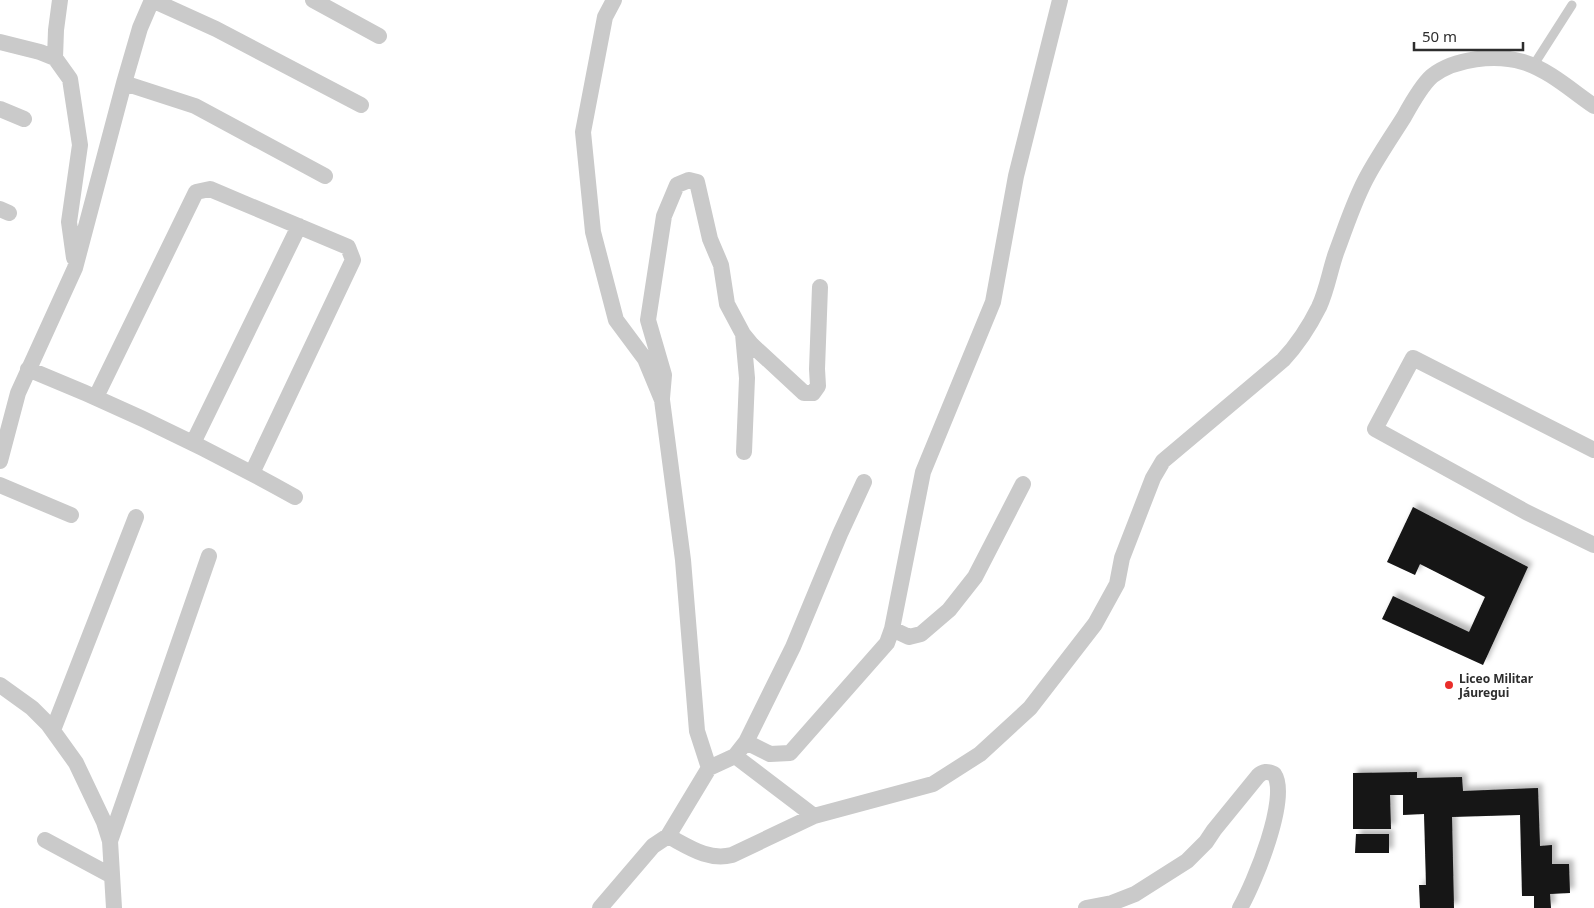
<svg xmlns="http://www.w3.org/2000/svg" width="1594" height="908" font-family="'Noto Sans',sans-serif">
<style>
.building{fill:#141414;filter:url(#shadow)}
.lines{fill:none;stroke-linecap:round;stroke-linejoin:round}
.lane{stroke:#cacaca;stroke-width:9}
.street{stroke:#cacaca;stroke-width:16}
.poi-dot{fill:#e92e2b;stroke:#fff;stroke-width:2}
.labels{text-anchor:middle;dominant-baseline:central;stroke-width:5;stroke-linejoin:round;paint-order:stroke}
.poi-label{font-size:12px;font-weight:bold;fill:#2d2d2d;stroke:#fff;text-anchor:start}
</style>
<defs>
<filter id="shadow"><feDropShadow dx="4.5" dy="-4.5" stdDeviation="2.5" flood-color="#0004"/></filter>
</defs>
<rect width="100%" height="100%" fill="#fff"/>
<!-- building -->
<path class="building" d="M1413,507l115,60 -45,98 -101,-46 11,-23 76,36 16,-35 -65,-33 -5,11 -28,-13z
M1417,772v6l45,-1 1,14 75,-3 2,58 12,-1v19h17l1,29 -20,1 1,14h-17v-12h-12l-2,-81 -68,2 2,91h-34l-1,-23h7l-2,-71 -21,1v-20h-13l1,34h-38v-56z
M1356,834h33v19h-34z"/>
<g class="lines">
<!-- lane -->
<path class="lane" d="M1533,66l39,-61"/>
<!-- street -->
<path class="street" d="M152,0l64,29 145,76
M313,0l66,36
M0,42l40,10 15,6 15,21 10,66 -11,77 5,36
M55,58l1,-28 4,-30
M124,83l71,23 130,70
M0,109l24,10
M0,209l9,4
M743,334l4,44 -3,74
M28,369c92,37 181,80 267,128
M96,397l100,-205 14,-3 138,58 5,13 -101,213
M662,398l2,-23 -16,-55 16,-104 13,-31 12,-5 8,2 13,57 11,26 6,39 16,30 9,11 52,48h9l5,-7 -1,-17 3,-82
M193,443l106,-217
M1594,450l-181,-92 -38,71 151,83 68,33
M0,461l18,-68 57,-125 49,-185 16,-55 12,-28
M0,485l71,30
M892,629l17,8 12,-3 28,-24 26,-33 48,-93
M0,685l32,23 16,16 28,39 28,59 6,19 4,67
M53,730l83,-213
M746,742l24,12 20,-1 97,-110 5,-14 31,-157 70,-170 23,-126 44,-176
M735,756l79,60
M709,768l26,-12 11,-14 47,-95 47,-113 24,-52
M668,836c21,11 40,25 64,19l82,-39 119,-32 47,-30 50,-46 65,-84 22,-40 5,-26 31,-80 10,-17 120,-101c15,-16 26,-33 36,-53 8,-17 11,-37 17,-54 10,-26 18,-53 32,-78 11,-20 24,-39 36,-58 6,-11 19,-33 28,-41 23,-18 64,-22 91,-14 26,8 49,29 71,44
M45,840l67,36
M110,841l99,-285
M600,908l53,-62 15,-10 41,-68 -12,-37 -14,-171 -21,-160 -17,-41 -29,-39 -23,-88 -10,-100 22,-115 9,-17
M1086,908l26,-5 23,-9 52,-33 19,-19 8,-12 44,-54c5,-5 9,-5 16,-2 16,23 -20,110 -34,134"/>
</g>
<!-- markers -->
<circle class="poi-dot" cx="1449" cy="685" r="5"/>
<g class="labels">
<!-- poi labels -->
<g class="poi-label">
<text x="1459" y="678">Liceo Militar<tspan x="1459" dy="14">Jáuregui</tspan></text>
</g>
</g>
<!-- scale -->
<path d="M1414 42v8h109v-8" fill="none" stroke="#2d2d2d" stroke-width="2.5"/>
<text x="1422" y="42" font-size="15" fill="#2d2d2d" stroke="#ffffff" stroke-width="4" paint-order="stroke">50 m</text>
</svg>
